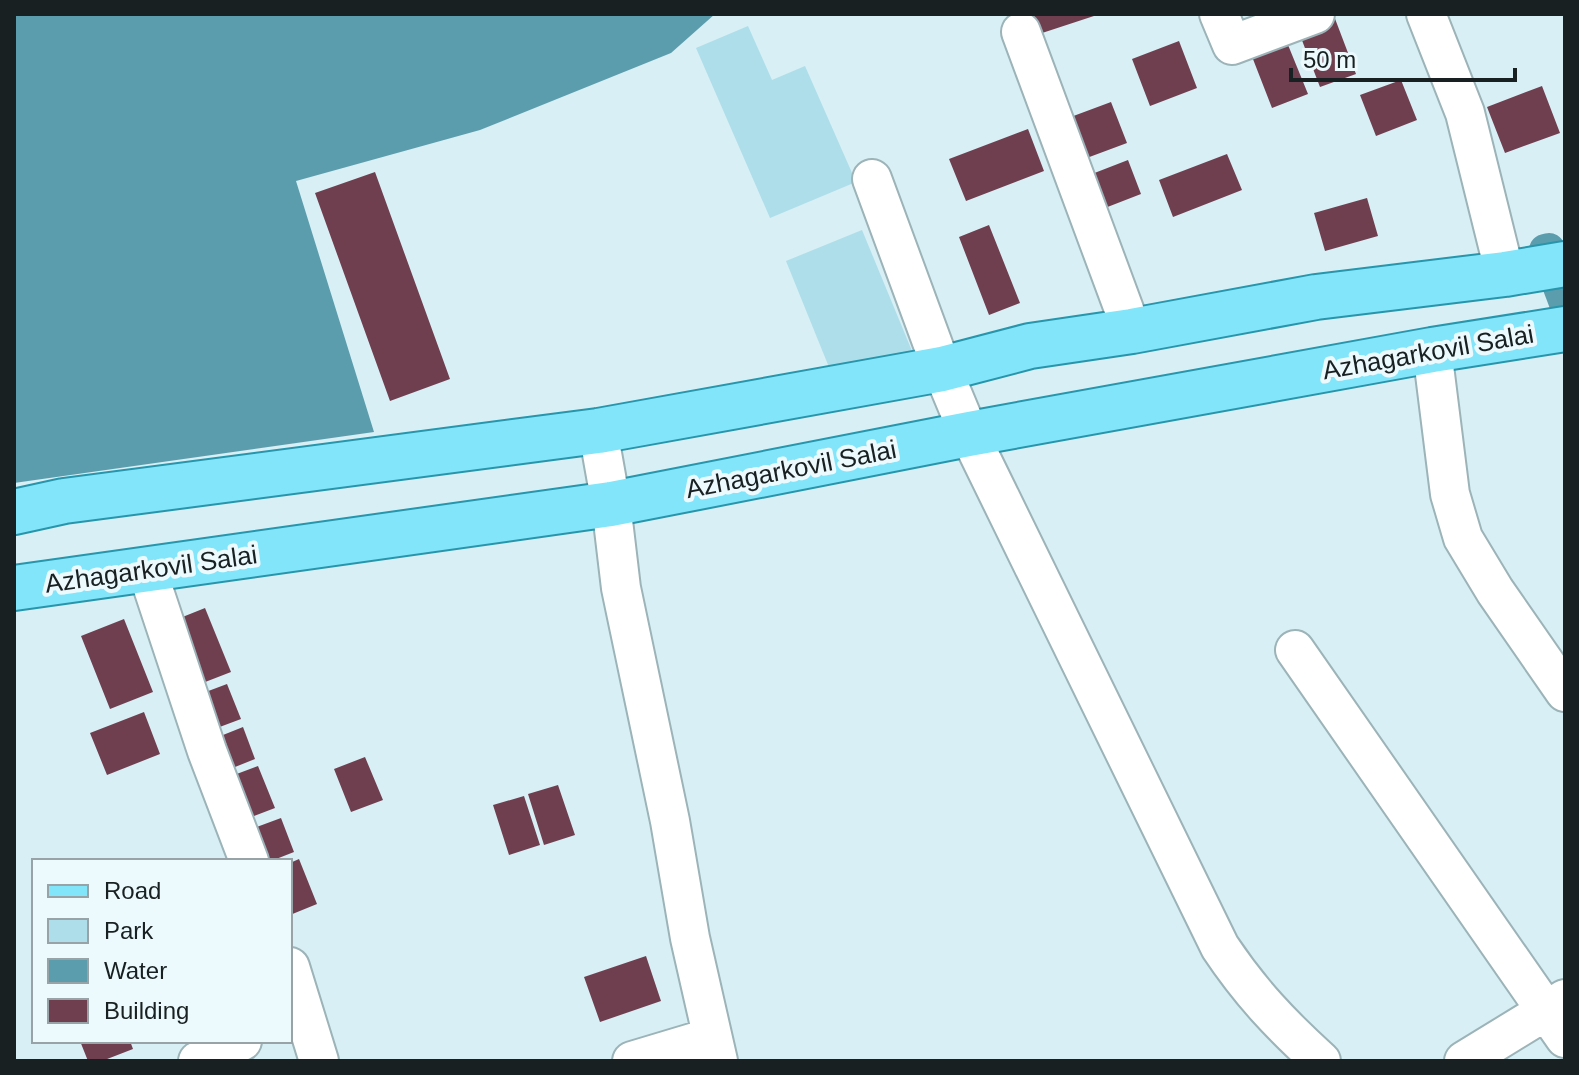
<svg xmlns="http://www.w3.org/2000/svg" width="1579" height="1075" font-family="Arial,sans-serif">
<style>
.green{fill:#aedeea}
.water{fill:#5c9dad}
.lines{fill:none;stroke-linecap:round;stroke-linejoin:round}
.canal{stroke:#5c9dad;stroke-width:32}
.building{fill:#703f4f}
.minor-casing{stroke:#9cb3b8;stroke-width:42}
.major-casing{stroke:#2795ab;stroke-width:48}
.minor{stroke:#fff;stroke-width:38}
.major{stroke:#82e5f9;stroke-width:44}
.labels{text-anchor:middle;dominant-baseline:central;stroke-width:8;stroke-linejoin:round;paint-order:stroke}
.street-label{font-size:26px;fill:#182022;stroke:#ecfafe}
</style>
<rect width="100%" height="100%" fill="#d7eff5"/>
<!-- green -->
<path class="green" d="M748,26l24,54 33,-14 51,116 -86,36 -74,-170z
M862,230l50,121 -77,31 -49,-121z"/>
<!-- water -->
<path class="water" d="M14,14h701l-44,39 -191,77 -184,51 78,251 -360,51z"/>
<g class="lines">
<!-- canal -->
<path class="canal" d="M1549,249l-4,1 20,53"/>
</g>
<!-- building -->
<path class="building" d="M1030,14h67v1l-61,20z
M1334,16l22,58 -36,13 -22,-57z
M1286,40l22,54 -36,14 -21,-54z
M1179,41l18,47 -47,18 -18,-47z
M1401,80l16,40 -41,16 -16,-41z
M1542,86l18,47 -55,20 -18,-46z
M1111,102l16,41 -51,19 -16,-41z
M1028,129l16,42 -78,30 -17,-42z
M1227,154l15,36 -69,27 -14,-37z
M1128,160l13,34 -49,19 -13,-34z
M375,172l75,207 -60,22 -75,-208z
M1367,198l11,38 -53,15 -11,-38z
M989,225l31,78 -31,12 -30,-78z
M205,608l26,64 -31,12 -25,-64z
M124,619l29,73 -43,17 -29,-73z
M227,684l14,35 -32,12 -14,-35z
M144,712l16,42 -53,21 -17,-42z
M243,727l12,32 -30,12 -12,-32z
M365,757l18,43 -32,12 -17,-43z
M258,766l17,42 -32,12 -17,-42z
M558,785l17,50 -31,10 -16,-51z
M524,796l16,49 -31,10 -16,-50z
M281,818l13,34 -23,9h-7l-13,-32z
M299,859l18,45 -27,11v-52z
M646,956l15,45 -61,21 -16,-45z
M80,1041h50l3,8 -31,12h-14z"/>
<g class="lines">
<defs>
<path id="minor" d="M1219,14l13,31 83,-31
M1426,14l39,99 40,161
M1021,32l111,299
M872,179l70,190 27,65 251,513c30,45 61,78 101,114
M1432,350l18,144 13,44 32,53 70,101
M598,431l13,73 10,84 49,233 20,117 28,123
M147,570l60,181 42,110
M1295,650l270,388
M290,967l29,94
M198,1061l44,-20
M632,1061l80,-24
M1464,1061l101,-62"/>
<path id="major" d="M14,512l50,-11 534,-70 344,-62 88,-23 102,-15 184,-34 189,-23 60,-10
M14,588l597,-84 358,-70 463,-84 133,-21"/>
</defs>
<!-- minor casing -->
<use href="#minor" class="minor-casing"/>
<!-- major casing -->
<use href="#major" class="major-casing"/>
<!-- minor -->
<use href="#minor" class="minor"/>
<!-- major -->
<use href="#major" class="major"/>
</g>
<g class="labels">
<!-- street labels -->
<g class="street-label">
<text transform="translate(1428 352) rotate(-10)">Azhagarkovil Salai</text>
<text transform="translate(791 469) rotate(-11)">Azhagarkovil Salai</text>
<text transform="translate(151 569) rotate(-8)">Azhagarkovil Salai</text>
</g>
</g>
<!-- border -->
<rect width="1579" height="1075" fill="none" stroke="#182022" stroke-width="32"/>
<!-- legend -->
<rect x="32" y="859" width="260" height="184" fill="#ecfafe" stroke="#97a3a6" stroke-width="2"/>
<rect x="48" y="885" width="40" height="12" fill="#82e5f9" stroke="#97a3a6" stroke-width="2"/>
<text x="104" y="899" font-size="24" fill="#182022">Road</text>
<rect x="48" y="919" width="40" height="24" fill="#aedeea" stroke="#97a3a6" stroke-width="2"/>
<text x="104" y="939" font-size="24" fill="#182022">Park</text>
<rect x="48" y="959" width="40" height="24" fill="#5c9dad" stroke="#97a3a6" stroke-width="2"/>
<text x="104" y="979" font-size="24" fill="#182022">Water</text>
<rect x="48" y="999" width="40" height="24" fill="#703f4f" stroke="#97a3a6" stroke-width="2"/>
<text x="104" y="1019" font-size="24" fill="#182022">Building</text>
<!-- scale -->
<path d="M1291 68v12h224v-12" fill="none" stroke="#182022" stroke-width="4"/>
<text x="1303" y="68" font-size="24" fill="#182022" stroke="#ecfafe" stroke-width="6" paint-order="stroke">50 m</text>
</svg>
